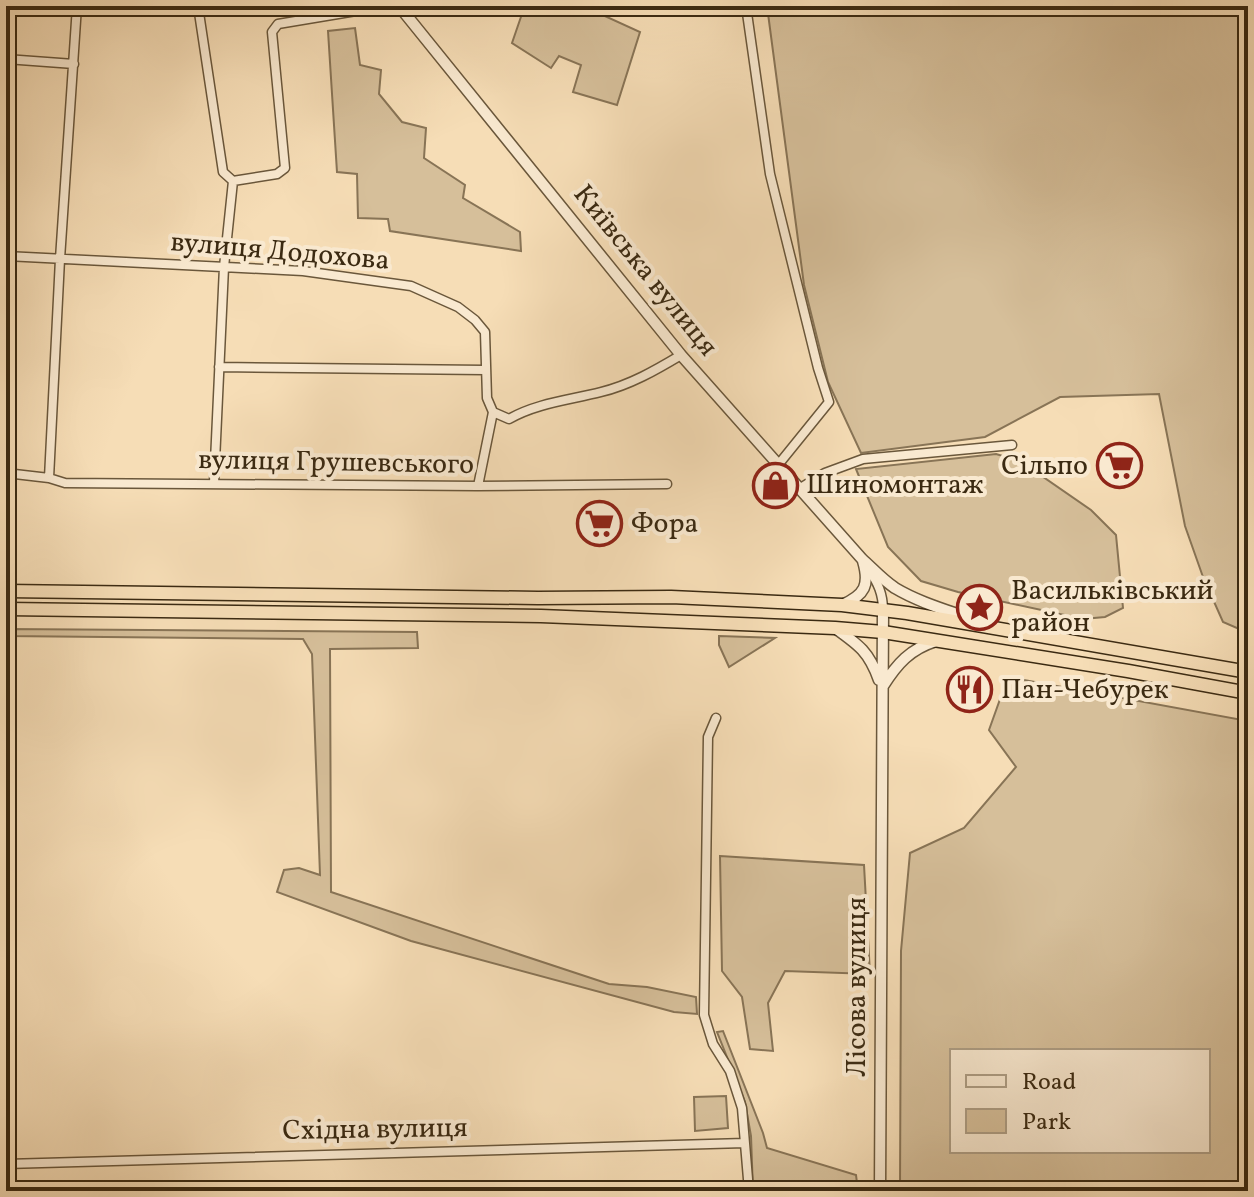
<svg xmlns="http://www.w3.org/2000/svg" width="1254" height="1197" font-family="Vollkorn,serif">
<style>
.green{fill:#d6bf9a;stroke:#887456;stroke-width:2;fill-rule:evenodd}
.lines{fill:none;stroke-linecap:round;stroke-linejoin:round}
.minor-casing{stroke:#6a573b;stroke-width:11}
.tertiary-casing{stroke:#6a573b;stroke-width:13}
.trunk-casing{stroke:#3b2a12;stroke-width:15}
.minor{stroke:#f9e9d0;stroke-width:8}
.tertiary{stroke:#f9e9d0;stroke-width:10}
.trunk{stroke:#f6ddb6;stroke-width:12}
.labels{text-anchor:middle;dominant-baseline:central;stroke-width:8;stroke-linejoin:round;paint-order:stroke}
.street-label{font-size:28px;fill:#3b2a12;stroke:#f9e9d0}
.poi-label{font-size:28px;fill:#3b2a12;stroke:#f9e9d0;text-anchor:start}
</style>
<rect width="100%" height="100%" fill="#f6ddb6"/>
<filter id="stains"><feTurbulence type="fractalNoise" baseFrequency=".0025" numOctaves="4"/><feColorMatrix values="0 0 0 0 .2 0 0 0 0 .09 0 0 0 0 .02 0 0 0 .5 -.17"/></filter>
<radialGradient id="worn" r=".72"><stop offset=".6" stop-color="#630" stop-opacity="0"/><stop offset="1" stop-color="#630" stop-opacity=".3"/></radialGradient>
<!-- green -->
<path class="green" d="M516,6h67l57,26 -23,73 -44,-13 8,-27 -22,-9 -8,12 -39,-25 11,-32z
M767,6h481v634l-4,-9 -21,-9 -20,-45 -18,-51 -26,-132 -99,3 -75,40 -124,16 -33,-71 -24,-97z
M355,28l5,37 21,5 -2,24 23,28 24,6 -2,30 41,27 -2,13 57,34 1,19 -131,-20 -2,-12 -30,-1 -1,-44 -20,-2 -9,-141z
M996,454l24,7 71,49 25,25 7,73 -18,9 -22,2 -125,-27 -37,-11 -33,-34 -32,-78z
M6,629l411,3 1,16 -88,1 1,243 278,92 38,3 49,10 1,17 -23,-2 -263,-71 -134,-49 7,-22 15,-2 21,7 -8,-221 -9,-15 -297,-3z
M719,636l56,2 -46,29 -10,-22z
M1008,677l240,44v470h-348l1,-240 9,-98 54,-25 52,-61 -27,-37zM1208,1051v100h-256v-100z
M720,856l144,9 6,109 -85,-3 -17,32 5,48 -23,-2 -8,-52 -20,-26z
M723,1031l40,102 4,15 89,27 2,16h-105l-2,-55 -6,-34 -28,-70z
M726,1096l2,32 -33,3 -1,-34z"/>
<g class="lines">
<defs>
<path id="minor" d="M198,6l25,166 10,9 -9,86 -10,216
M746,6l24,168 48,194 11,34 -51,63
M6,59l68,5
M233,181l44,-7 8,-6 -13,-136 6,-8 108,-18
M6,256l297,15 108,15 47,21 17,13 10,12 2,66 6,14 16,7c28,-16 61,-19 92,-27 29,-7 55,-22 80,-37
M219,367l266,3
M6,473l43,5 16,5 413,3 189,-2
M49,478l11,-219 17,-253
M478,486l15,-74
M799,489l26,-16 38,-14 149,-14
M869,570c9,13 14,24 14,40
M716,718l-8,19 -4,278 9,29 17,27 12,37 7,83
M6,1164l739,-21"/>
<path id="tertiary" d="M399,6l282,349 181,204c11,10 21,21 33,29 25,15 55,23 82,33
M842,605c23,-10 28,-20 21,-44
M835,628c24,17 34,24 44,52
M883,686c14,-22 27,-37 53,-45
M880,1191l3,-581"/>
<path id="trunk" d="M6,591l532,7 133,-1 171,8 65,8 341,59
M6,609l535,7 294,12 48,4 245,39 120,22"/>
</defs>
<!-- minor casing -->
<use href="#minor" class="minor-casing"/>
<!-- tertiary casing -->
<use href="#tertiary" class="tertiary-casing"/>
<!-- trunk casing -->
<use href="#trunk" class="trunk-casing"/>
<!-- minor -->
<use href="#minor" class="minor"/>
<!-- tertiary -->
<use href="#tertiary" class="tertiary"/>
<!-- trunk -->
<use href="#trunk" class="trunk"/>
</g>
<!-- icons -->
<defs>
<symbol id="supermarket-ring" viewBox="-11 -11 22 22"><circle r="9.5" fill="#f9e9d0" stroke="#8f2418" stroke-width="1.5"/><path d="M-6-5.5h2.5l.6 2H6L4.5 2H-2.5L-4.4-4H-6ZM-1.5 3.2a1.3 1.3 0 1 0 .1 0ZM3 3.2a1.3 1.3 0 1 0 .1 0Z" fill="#8f2418"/></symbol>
<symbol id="shop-ring" viewBox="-11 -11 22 22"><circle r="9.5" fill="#f9e9d0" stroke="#8f2418" stroke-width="1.5"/><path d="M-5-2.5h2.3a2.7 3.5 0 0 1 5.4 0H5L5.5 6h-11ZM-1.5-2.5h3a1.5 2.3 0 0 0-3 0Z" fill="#8f2418"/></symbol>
<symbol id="sight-ring" viewBox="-11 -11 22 22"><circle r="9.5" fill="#f9e9d0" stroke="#8f2418" stroke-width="1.5"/><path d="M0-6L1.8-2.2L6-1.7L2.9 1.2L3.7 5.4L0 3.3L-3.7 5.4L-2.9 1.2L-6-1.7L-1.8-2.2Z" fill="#8f2418"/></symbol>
<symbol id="restaurant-ring" viewBox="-11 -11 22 22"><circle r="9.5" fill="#f9e9d0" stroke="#8f2418" stroke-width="1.5"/><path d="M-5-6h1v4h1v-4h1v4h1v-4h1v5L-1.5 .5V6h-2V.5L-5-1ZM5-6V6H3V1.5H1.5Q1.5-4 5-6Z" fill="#8f2418"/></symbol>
</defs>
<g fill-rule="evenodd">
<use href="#supermarket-ring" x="1094" y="440" width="51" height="51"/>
<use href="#shop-ring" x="750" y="460" width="51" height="51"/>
<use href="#supermarket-ring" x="574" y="498" width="51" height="51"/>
<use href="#sight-ring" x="954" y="582" width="51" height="51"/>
<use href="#restaurant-ring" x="944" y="664" width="51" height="51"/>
</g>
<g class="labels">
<!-- street labels -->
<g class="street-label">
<text transform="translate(280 252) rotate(5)">вулиця Додохова</text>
<text transform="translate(645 271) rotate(51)">Київська вулиця</text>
<text transform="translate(336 463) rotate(1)">вулиця Грушевського</text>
<text transform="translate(857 987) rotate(-90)">Лісова вулиця</text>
<text transform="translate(375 1130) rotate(-1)">Східна вулиця</text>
</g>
<!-- poi labels -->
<g class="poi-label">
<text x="1088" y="466" text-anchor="end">Сільпо</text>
<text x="806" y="485">Шиномонтаж</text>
<text x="631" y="524">Фора</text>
<text x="1011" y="591">Васильківський<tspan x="1011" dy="32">район</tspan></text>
<text x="1001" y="690">Пан-Чебурек</text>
</g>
</g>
<!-- margin -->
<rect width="1254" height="1197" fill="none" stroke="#f6ddb6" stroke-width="32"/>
<rect x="8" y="8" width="1238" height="1181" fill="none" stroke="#3b2a12" stroke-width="4"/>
<rect x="16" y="16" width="1222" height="1165" fill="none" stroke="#3b2a12" stroke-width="2"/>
<!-- legend -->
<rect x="950" y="1049" width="260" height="104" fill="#f9e9d0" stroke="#ad9d84" stroke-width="2"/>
<rect x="966" y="1075" width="40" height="12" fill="#f9e9d0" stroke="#ad9d84" stroke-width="2"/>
<text x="1022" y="1089" font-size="24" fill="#3b2a12">Road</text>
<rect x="966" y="1109" width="40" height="24" fill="#d6bf9a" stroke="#ad9d84" stroke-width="2"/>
<text x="1022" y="1129" font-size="24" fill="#3b2a12">Park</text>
<rect width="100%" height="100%" filter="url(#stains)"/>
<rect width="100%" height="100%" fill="url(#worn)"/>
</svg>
